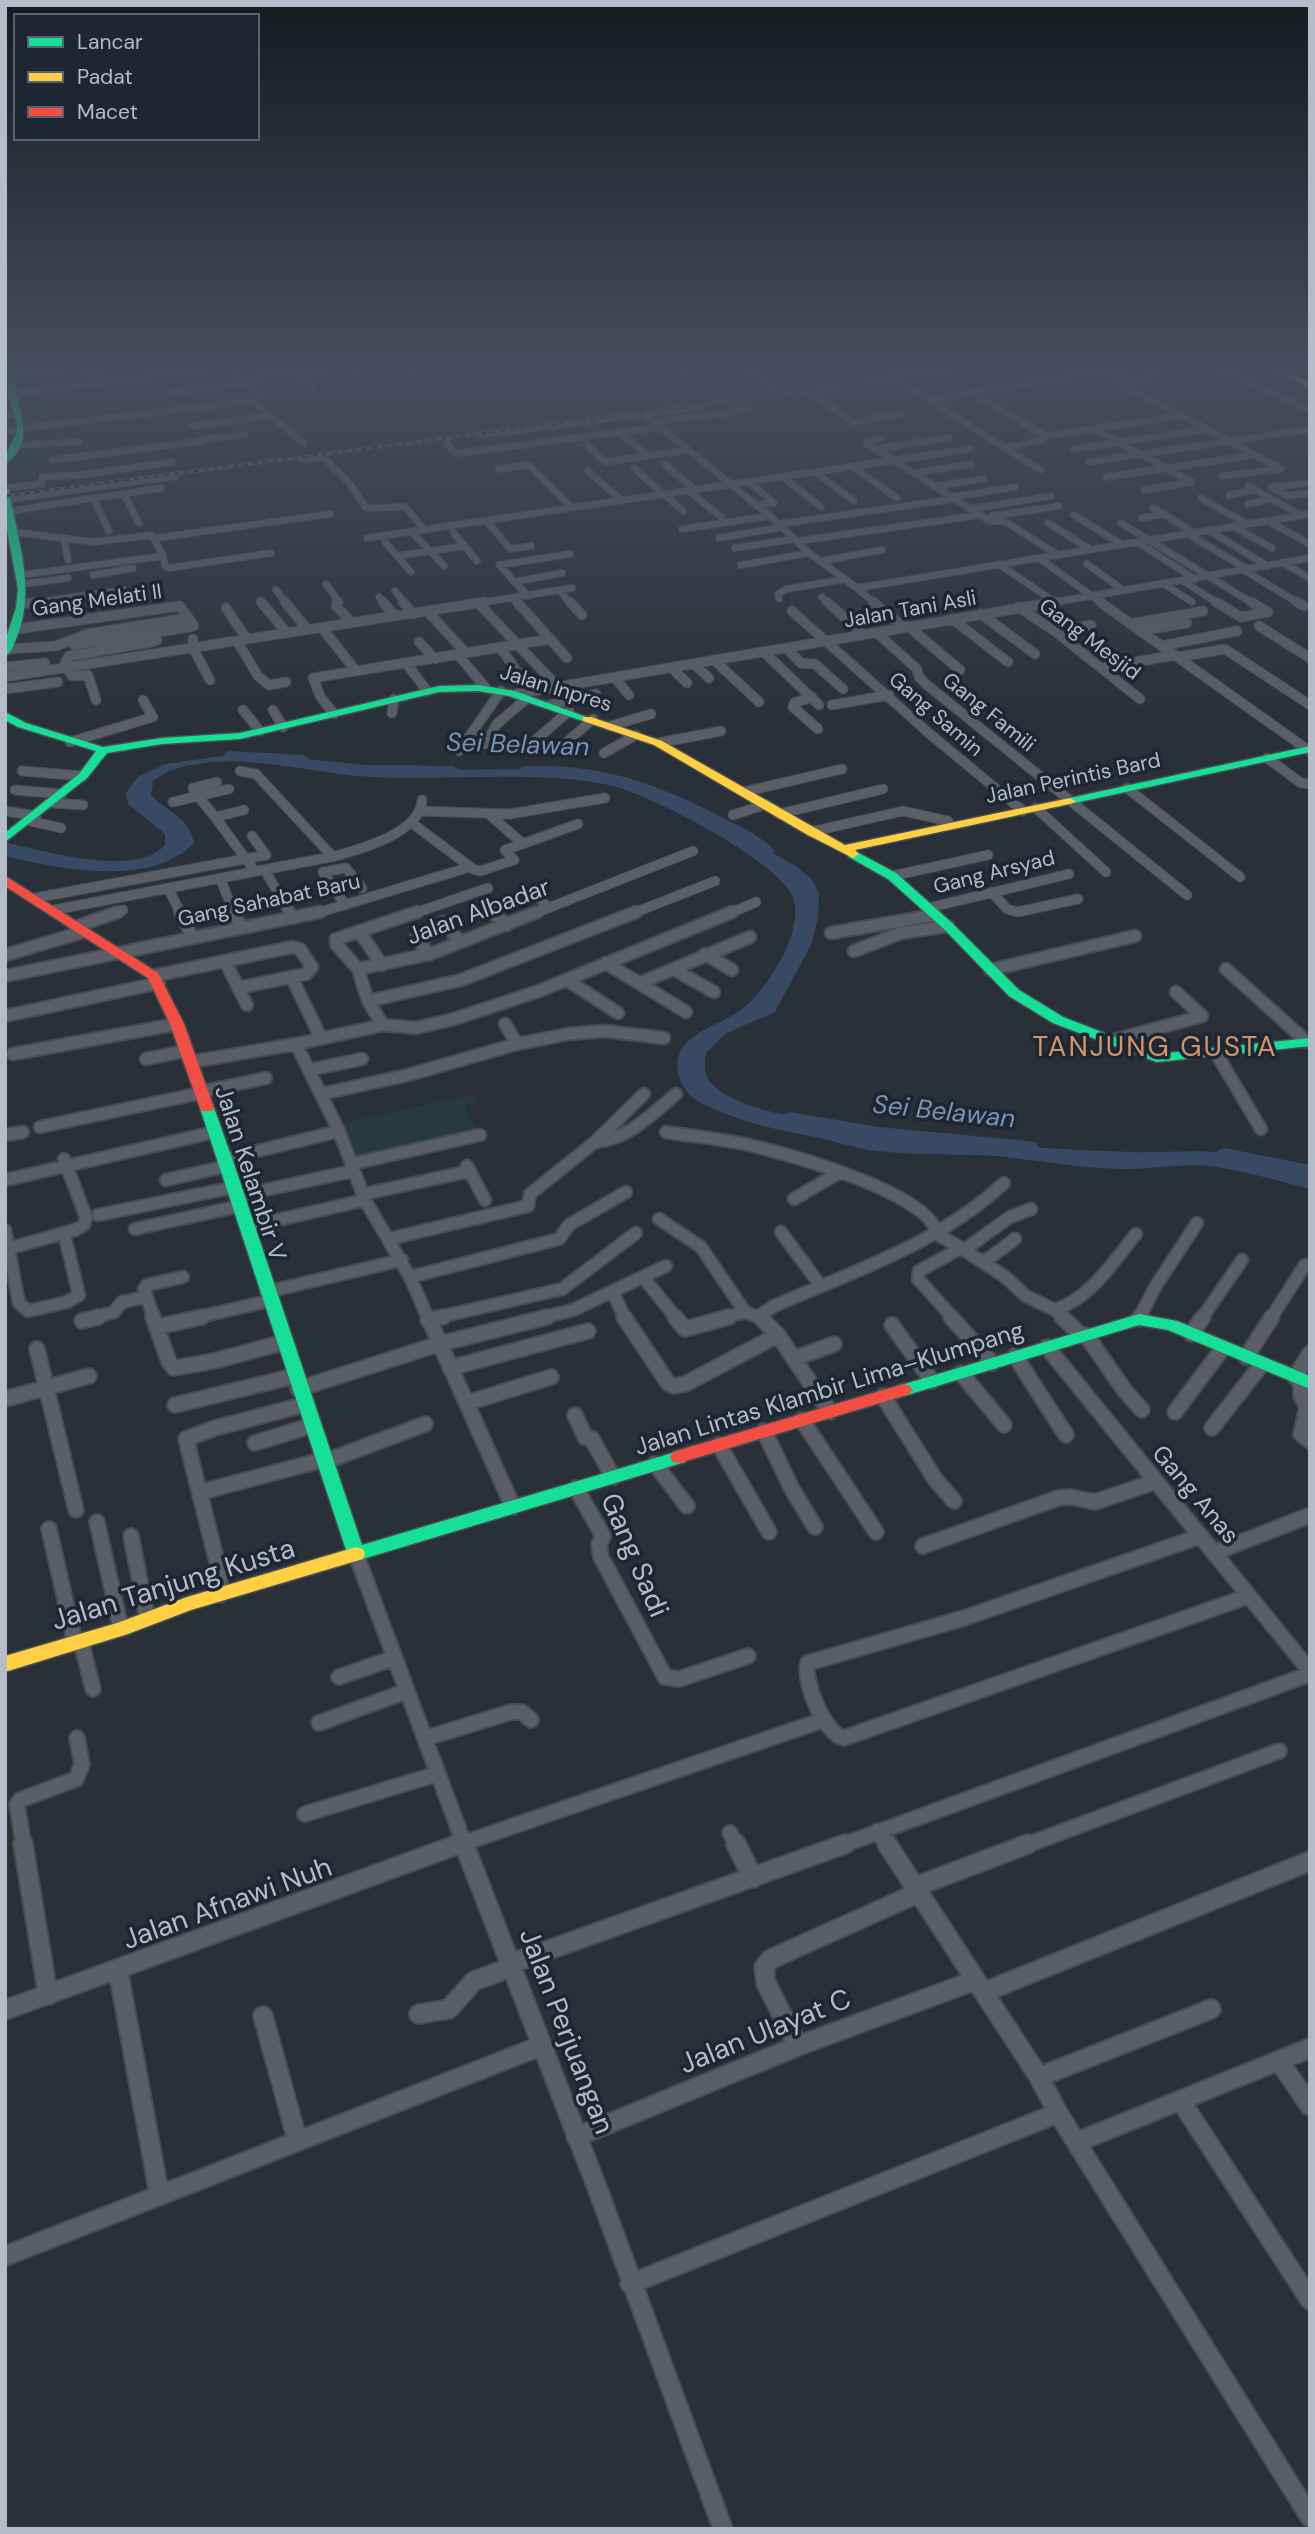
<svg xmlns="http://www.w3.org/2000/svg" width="1315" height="2534" font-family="'DM Sans',sans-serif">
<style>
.green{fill:#273a3e}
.water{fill:#384963}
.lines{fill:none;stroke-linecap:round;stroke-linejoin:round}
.river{fill:#384963;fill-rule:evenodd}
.street-far4-casing{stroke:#484c53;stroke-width:8}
.street-far3-casing{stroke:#484c53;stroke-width:11}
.street-far2-casing{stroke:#484c53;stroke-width:15}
.street-far1-casing{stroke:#484c53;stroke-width:18}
.street-casing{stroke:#484c53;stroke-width:22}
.fast-casing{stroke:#484c53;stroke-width:3}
.slow-casing{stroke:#484c53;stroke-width:3}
.jam-casing{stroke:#484c53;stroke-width:3}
.street-far4{stroke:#5a5e66;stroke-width:6}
.street-far3{stroke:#5a5e66;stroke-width:9}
.street-far2{stroke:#5a5e66;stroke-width:11}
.street-far1{stroke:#5a5e66;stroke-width:14}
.street{stroke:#5a5e66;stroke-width:18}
.fast{fill:#16e098;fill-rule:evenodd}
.slow{fill:#ffcf43;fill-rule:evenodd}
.jam{fill:#f24e42;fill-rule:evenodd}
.rail-casing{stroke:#595d64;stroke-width:3.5}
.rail{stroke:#1d2633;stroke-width:2;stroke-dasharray:5;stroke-linecap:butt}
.labels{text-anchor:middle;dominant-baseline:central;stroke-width:7;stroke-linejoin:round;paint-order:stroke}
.far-street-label{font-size:21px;fill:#b4bcc9;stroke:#1d2633}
.street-label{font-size:24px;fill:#b4bcc9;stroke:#1d2633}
.water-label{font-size:26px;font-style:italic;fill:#7c92b1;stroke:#1d2633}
.quarter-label{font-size:28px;letter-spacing:2px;fill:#d59563;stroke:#1d2633}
.near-street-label{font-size:28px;fill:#b4bcc9;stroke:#1d2633}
</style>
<rect width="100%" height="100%" fill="#2a3038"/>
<!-- green -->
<path class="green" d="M474,1094l4,8 -14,3 15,29 -133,30 -16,-38z"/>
<!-- water -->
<path class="water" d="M229,755l48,1 140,14 132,-1 64,7 69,26 114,64 15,13 8,14 -1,25 -7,27 -36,67 -50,22 -19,19c-2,11 -2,21 5,30 43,52 346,67 420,69 32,1 65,-3 96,1 28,4 56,13 83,20v16c-31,-8 -62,-17 -93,-22 -31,-5 -63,3 -95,2 -42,-1 -84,-9 -126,-13 -40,-3 -80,0 -119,-5 -21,-2 -41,-10 -62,-14 -41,-8 -76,-15 -114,-34 -18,-8 -30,-35 -20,-53 12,-20 42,-27 60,-40 25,-19 62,-76 53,-109 -9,-38 -147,-108 -185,-116 -75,-15 -160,-4 -237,-8 -59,-3 -114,-22 -174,-13 -20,3 -43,9 -53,28 10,21 39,33 42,56 -41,39 -133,20 -182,8v-14c38,9 131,36 160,3v-11l-36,-29 -4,-11 13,-17 27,-13z"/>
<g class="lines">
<!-- river -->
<path class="river" d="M231,751l72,4 7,4 -7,4 -77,-5 -2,-3 2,-3z
M380,765l73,1 7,4 -7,4 -78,-2 -2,-3 2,-3z
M527,766c76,-2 131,18 198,53 16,8 38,18 50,32l-8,5 -6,-2c-47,-33 -107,-66 -164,-76 -25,-4 -52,1 -75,-5l-2,-3 2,-3z
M146,779l7,4 -2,12c15,16 39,23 43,48l-12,11 -20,6 -8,-5 24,-13c-3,-22 -30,-30 -43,-47l4,-12z
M790,1112l89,15 150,14 7,2 3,4 -3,4 -7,2 -150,-14 -96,-17 -3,-4 3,-4z
M1225,1148l85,17v12l-92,-19 -3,-4 3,-4z"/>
<defs>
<path id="street-far4" d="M228,365l32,32
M288,365l26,23
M347,365l16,13
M407,365l8,6
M889,365l9,6
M1152,365l-180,27 73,44 136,-20
M1212,365l98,45
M1307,365l3,1
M746,367l27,-2
M747,368l28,22
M678,370l47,-5
M84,371l55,-6
M10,375l47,-3
M1161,376l-44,6 113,59
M243,380l111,-15
M902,385l30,14
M807,391l139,-20
M807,391l46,31 48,-8
M171,392l74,-9
M972,392l-42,9 111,69
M10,393l191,-21
M644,414l126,102 39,37 48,35
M5,415l12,-2
M654,422l94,-12
M192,426l79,-10
M23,428l229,-27 52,42
M1094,429l98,53 -48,8
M5,431l17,-1
M620,432l28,24
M480,435l220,-28
M201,439l44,-4
M880,439l-14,4 124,78h14l54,34
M447,444l8,9h5l200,-26
M17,445l62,-3
M587,445l18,17 83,-12
M1006,448l36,-8 3,-4
M876,449l73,-11
M1074,449l134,-20
M52,460l150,-19
M302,460l21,-3 28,28 15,23 39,-1 20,23
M1089,462l141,-21
M664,464l31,26
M853,467l44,31
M634,468l30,27
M498,469l31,-4 43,43
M1281,469l-51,-28 80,-12
M588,471l33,29
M816,473l38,28
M913,473l58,-9
M1222,476l59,-7
M783,477l38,30
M1106,477l149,-22
M749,482l25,21 -18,2
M1310,483l-39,4 16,9 23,-3
M937,486l47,-7
M1248,486l53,29
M5,488l37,-4v-7l38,-2 92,-13
M689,491l32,26
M124,494l37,-6
M665,495l18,16
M1229,495l26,-5
M952,497l63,-10
M93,498l31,-4 15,29
M1201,498l46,26
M5,500l171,-24
M1248,504l23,-5
M1153,508l42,25
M971,509l80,-13
M6,512l87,-14 16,33
M1074,515l47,29
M992,516l67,-10
M1142,518l22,-4
M487,521l23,28 21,-3
M1268,521l42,23
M1048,523l42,26
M1121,523l133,81
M779,524l175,-25
M1233,526l39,22
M682,529l88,-13
M1208,530l60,36
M13,532l81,10 58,-7 11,21 -142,19
M412,532l32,34
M453,532l24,29
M1188,534l59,35
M156,538l174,-24
M367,538l603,-89
M719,538l63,-11
M64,539l4,21
M798,541l182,-26
M385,542l26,30
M1137,542l58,37
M735,548l59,-9
M163,556l2,10 4,2 102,-15
M397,556l67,-10
M821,561l61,-11
M1283,563l27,15
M999,564l54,37
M1087,564l36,26
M741,565l68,-12
M1244,570l56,34
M93,575l40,-7
M1183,581l36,23
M514,582l48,-9
M24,584l44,-6
M326,584l12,17 -1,3
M1164,584l28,18
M276,590l11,14
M395,591l10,13
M560,591l11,13
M528,596l-29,-31 71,-11
M379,597l5,7
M822,597l7,7
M514,598l5,6
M779,599l-1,-5 9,-5 59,-10
M260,601l2,3
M25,604l99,-14
M473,604l99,-16
M875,604l-18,-16 182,-30
M1044,604l266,-46
M1103,604l-64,-46 271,-44"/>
<path id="street-far3" d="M261,602l26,31
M285,602l22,27
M338,602l-2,4 16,17
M383,602l12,14
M403,602l10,12
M517,602l33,37
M570,602l12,13
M827,602l37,33
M873,602l30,25
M1100,602l208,148
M1216,602l25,15 27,-5 -17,-10
M1297,602l7,4
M21,604l16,-2
M479,604l79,83
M1018,607l38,25 84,67
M226,608l21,31
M792,611l139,124 92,76
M428,612l38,41
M981,614l54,40
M952,619l56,43
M1130,624l73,-13
M908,626l52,44
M1259,626l51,32
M322,628l34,43
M17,629l163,-23 14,20 -40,7 3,7 -5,2 -83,14 -4,7
M1140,631l47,-8
M1056,632l35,-7
M877,633l40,36 2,8 8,8 260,210
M193,639v9l17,32
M237,641l21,35 11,9 17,-3
M419,642l16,17
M74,645l80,-12
M1161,646l76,-15
M500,647l16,23 20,20
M786,648l15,15 14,1 28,25
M7,649l49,-3 31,-12 100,-16
M764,652l55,53
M458,655l28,33
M1178,657l47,-8 85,56
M714,660l45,42
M406,663l21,28
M694,664l15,14
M5,667l40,-4
M67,668l5,8 16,-1 8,25
M672,668l15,15
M1101,668l75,-13
M5,677l479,-75
M615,678l14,17
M5,689l53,-7
M516,694l539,-92
M812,697l-18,6 -1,4 25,22
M550,705l46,-11
M832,705l57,-10
M243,710l17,21
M273,710l10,17
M392,713l2,-14
M334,714l-14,-18 -7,-18 237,-39 17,19
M610,726l41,-12
M70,742l83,-25 -10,-17
M658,743l63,-12
M485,744l12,-20 30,-26
M559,749l34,-30
M459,751l42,-60
M523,751l46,-40
M604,753l32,-18
M1267,758l34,25 9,1
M22,771l61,5
M240,771l16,3 76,82
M1127,788l113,89
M15,790l47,4
M743,792l99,-23
M173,802l25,-6 -5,-8 24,-6
M52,803l31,2
M1036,808l70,64
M244,810l-29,7 36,49
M5,811l31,5
M422,811l88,3 95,-16
M779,814l104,-25
M490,815l33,29
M733,815l31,-10
M215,817l-17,-21 31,-7
M30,821l31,7
M412,823l61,46 7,2 34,-11 -9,-10 73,-26
M810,832l93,-21 45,10
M266,872l24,42
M892,876l96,-21
M221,880l13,34
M169,890l12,24
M992,892l15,17 10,3 61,-13
M532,893l17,15
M35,898l231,-43 -14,-19
M345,905l-22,-33 23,-4 16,20
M487,908l7,6
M928,908l141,-34
M54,910l282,-54c27,-8 84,-23 86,-56
M113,914l10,-4
M314,914l156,-47
M412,914l76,-26
M533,914l160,-63
M631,914l84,-33
M728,914l28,-12"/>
<path id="street-far2" d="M180,912l12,24
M233,912l9,16
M289,912l3,6
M492,912l15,13
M443,922l17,20
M75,927l43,-15
M359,931l23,34
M831,933l104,-18
M416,938l14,16
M854,951l47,-18 47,-7
M705,954l27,16
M5,955l78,-23
M225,961l22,44
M606,963l80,49
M358,969l72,-15 107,-42
M673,969l41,23
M1226,969l81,73
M990,970l145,-34
M5,976l315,-64
M153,976l139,-29 8,2 12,18 -6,7 -68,14
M292,978l29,60
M567,980l51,33
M640,983l110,-46
M368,1001l93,-21 175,-68
M5,1016l154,-33
M505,1024l12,20
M383,1025l-15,-24 -10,-32 -22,-25v-5l81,-27
M1114,1040l88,-24 -26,-24
M296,1044l43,87 26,69 45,77 18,41
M1216,1053l45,76
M13,1054l164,-30
M146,1059l39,-8
M190,1062l106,-18 87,-19 33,3 38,-9 85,-28 193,-79
M309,1070l53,-11
M200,1092l66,-14
M321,1094l87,-19 109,-31 51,-10 36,-3 60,7
M40,1127l161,-34
M666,1132c30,5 62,7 91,15 37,9 174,47 180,87l24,14
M5,1135l18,-3
M595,1142c34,-3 56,-27 81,-48
M225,1159l114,-28
M351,1164l129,-29
M467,1166l18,34
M5,1180l210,-48
M166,1180l61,-14
M364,1194l106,-23
M237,1196l116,-25
M794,1199l46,-27
M98,1215l137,-28
M659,1219l42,28 44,65 16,6
M247,1227l118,-27
M135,1229l105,-23
M5,1230l14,73 9,8 39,-9 12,-7 -15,-62
M781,1232l39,53
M388,1239l140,-33 2,-12 65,-52 49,-48
M10,1248l65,-18 9,-5 2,-8 -22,-58
M964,1250l46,-33 21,-8
M984,1262l31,-23
M410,1277l149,-38 10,-14 57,-33
M643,1277l33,41
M266,1292l136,-32
M613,1293l12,25
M1055,1310c37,-13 57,-47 81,-76
M759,1316l15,-10c81,-35 164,-62 230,-123
M92,1318l22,-6 8,-10 24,-5
M154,1318l-10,-29 3,-4 36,-8
M194,1318l75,-17
M435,1318l127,-29 74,-56
M540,1318l33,-8 93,-44
M723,1318l22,-6
M953,1318l-35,-39 1,-8 42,-23 43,28 22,20 29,14 9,8
M1139,1318l18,-34 40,-61
M1202,1318l40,-58
M1271,1318l34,-53"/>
<path id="street-far1" d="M153,1317l16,45 5,6 40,-7 71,-19
M428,1317l85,190
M624,1317l44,66 6,3 11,-2 93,-49 52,77
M675,1317l10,12 44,-12
M760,1317l18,18
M951,1317l41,46
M1062,1317l20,19
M1139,1319l1,-2
M428,1320l15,-3
M82,1321l16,-4
M892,1325l40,56
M157,1327l45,-10
M1191,1334l12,-17
M1086,1335l39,56 17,19
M1047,1347l263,324
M37,1349l39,161
M1015,1356l51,79
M1246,1357l26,-40
M796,1358l38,-14
M450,1368l138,-37
M961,1373l43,52
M1295,1377l15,-24
M1301,1380v15l6,12 -6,27 9,7
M298,1389l141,-45 108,-27
M883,1396l52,83 19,22
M5,1399l84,-23
M467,1403l84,-26
M175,1405l120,-29
M1175,1412l48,-64
M575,1415l10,22 7,2 21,38
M802,1420l74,112
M1212,1428l50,-64
M764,1431l28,58 23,38
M255,1443l55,-17
M719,1445l50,87
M324,1462l101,-38
M655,1464l32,42
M576,1488l27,48 -4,9 2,12 64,120 14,2 69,-23
M201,1492l121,-32
M97,1522l24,107
M49,1529l26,114
M131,1536l16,81
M1201,1536l-237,82 -156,45c-6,17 17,72 36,75l405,-142
M923,1546l135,-48 13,-1 24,5 59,-20
M1216,1552l92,-36
M356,1554l109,292
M220,1595v-21l-34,-135 29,-11 88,-23
M81,1641l12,48
M339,1677l55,-19
M319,1723l88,-32
M426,1738l85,-26h11l9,8
M305,1814l132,-40
M878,1831l10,15
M730,1833l7,13
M24,1846l-7,-41 3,-5 56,-21 6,-15 -5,-26
M455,1846l368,-126
M840,1846l470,-172
M1024,1846l255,-95"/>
<path id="street" d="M23,1844l25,151
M464,1844l134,346 125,339
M736,1844l17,34
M887,1844l152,233 19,36 252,404
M917,1886l111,-42
M118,1970l41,223
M984,1992l326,-131
M5,2010l454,-166
M419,2014l30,-5 25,-28 27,-10 11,-8 333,-119
M263,2016l34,123
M798,2046l-32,-63 -2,-16 7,-8 149,-67
M1279,2061l31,45
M1039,2077l172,-68
M1181,2101l129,199
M576,2137l222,-91 178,-66
M1077,2142l233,-94
M5,2256l538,-211
M630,2284l428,-171"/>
<path id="fast" d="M9,365h8c-2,9 -3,18 -1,28 5,27 18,51 -11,71v-8l11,-22 1,-11 -9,-29z
M5,488l4,2c8,50 28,99 7,149 -3,7 -4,13 -11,17v-15l11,-33 2,-19 -13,-70z
M478,685l37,6 77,28 -9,2 -74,-25 -31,-5 -39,1 -199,47 -78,5 -55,9 -20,25 -82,64v-9l74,-59 17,-23 -78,-24 -13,-7v-8l21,11 77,24 59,-9 78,-5 199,-47z
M1310,746v6l-240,52 -6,-3 6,-3z
M853,850l43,23 56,50 67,67 44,27 95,37 152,-16v8l-153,16 -104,-39 -44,-27 -65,-67 -56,-50 -39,-22 -2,-3z
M207,1104l7,4 20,56 128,381 317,-94 6,1 3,5 -3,5 -329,99 -7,-2 -149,-451z
M1139,1314l38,7 133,55v13l-142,-59 -29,-5 -235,71 -6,-2 -2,-4 2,-4z"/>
<path id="slow" d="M1260,365h10l40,18v5z
M583,717h8l71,24 183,104 225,-47 6,3 -6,3 -215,46 4,4 -6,4 -47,-24 -152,-89 -71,-24z
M356,1547l7,2 2,5 -2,5 -172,51 -63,24 -123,38v-16l112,-33 70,-26z"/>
<path id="jam" d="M5,876l153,97 26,51 30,84 -2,3h-10l-2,-3 -30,-84 -22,-46 -143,-92z
M904,1384l6,2 2,4 -2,4 -231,69 -6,-1 -3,-5 3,-5z"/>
</defs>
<!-- street-far4 casing -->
<use href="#street-far4" class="street-far4-casing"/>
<!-- street-far3 casing -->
<use href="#street-far3" class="street-far3-casing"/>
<!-- street-far2 casing -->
<use href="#street-far2" class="street-far2-casing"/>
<!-- street-far1 casing -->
<use href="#street-far1" class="street-far1-casing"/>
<!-- street casing -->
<use href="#street" class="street-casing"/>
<!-- fast casing -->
<use href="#fast" class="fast-casing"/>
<!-- slow casing -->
<use href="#slow" class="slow-casing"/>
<!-- jam casing -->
<use href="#jam" class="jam-casing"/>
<!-- street-far4 -->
<use href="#street-far4" class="street-far4"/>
<!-- street-far3 -->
<use href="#street-far3" class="street-far3"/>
<!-- street-far2 -->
<use href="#street-far2" class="street-far2"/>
<!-- street-far1 -->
<use href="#street-far1" class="street-far1"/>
<!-- street -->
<use href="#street" class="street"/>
<!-- fast -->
<use href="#fast" class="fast"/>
<!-- slow -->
<use href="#slow" class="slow"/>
<!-- jam -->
<use href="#jam" class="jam"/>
<defs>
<path id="rail" d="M5,496l1000,-131"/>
</defs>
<!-- rail casing -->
<use href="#rail" class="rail-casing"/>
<!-- rail -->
<use href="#rail" class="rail"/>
</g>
<!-- sky -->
<linearGradient id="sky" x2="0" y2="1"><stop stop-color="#171a1f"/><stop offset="0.51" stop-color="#444e5e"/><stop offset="1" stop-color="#444e5e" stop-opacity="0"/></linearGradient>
<rect width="1315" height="720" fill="url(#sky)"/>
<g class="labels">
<!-- far-street labels -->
<g class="far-street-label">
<text transform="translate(97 600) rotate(-8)">Gang Melati II</text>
<text transform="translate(910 609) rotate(-10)">Jalan Tani Asli</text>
<text transform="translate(1090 639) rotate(37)">Gang Mesjid</text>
<text transform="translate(556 688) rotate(17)">Jalan Inpres</text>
<text transform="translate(989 712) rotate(39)">Gang Famili</text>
<text transform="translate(936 714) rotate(41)">Gang Samin</text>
<text transform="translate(1073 778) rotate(-12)">Jalan Perintis Bard</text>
<text transform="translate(994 872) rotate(-14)">Gang Arsyad</text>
<text transform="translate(269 900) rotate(-12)">Gang Sahabat Baru</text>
</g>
<!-- street labels -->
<g class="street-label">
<text transform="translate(478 911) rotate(-20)">Jalan Albadar</text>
<text transform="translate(251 1173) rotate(72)">Jalan Kelambir V</text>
<text transform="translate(829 1388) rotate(-17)">Jalan Lintas Klambir Lima–Klumpang</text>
<text transform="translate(1196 1494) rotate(50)">Gang Anas</text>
</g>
<!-- water labels -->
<g class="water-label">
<text transform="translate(518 744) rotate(2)">Sei Belawan</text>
<text transform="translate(944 1111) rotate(6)">Sei Belawan</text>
</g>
<!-- quarter labels -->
<g class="quarter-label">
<text x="1155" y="1046">TANJUNG GUSTA</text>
</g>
<!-- near-street labels -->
<g class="near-street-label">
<text transform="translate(635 1555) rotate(67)">Gang Sadi</text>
<text transform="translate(173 1584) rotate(-17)">Jalan Tanjung Kusta</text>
<text transform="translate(227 1903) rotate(-20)">Jalan Afnawi Nuh</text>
<text transform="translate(567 2031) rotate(69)">Jalan Perjuangan</text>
<text transform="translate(765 2031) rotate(-22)">Jalan Ulayat C</text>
</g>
</g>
<!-- border -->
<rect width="1315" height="2534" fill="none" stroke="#b4bcc9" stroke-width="14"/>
<!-- legend -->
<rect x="14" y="14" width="245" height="126" fill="#1d2633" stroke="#59626f" stroke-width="2"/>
<rect x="28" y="37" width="35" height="10" fill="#16e098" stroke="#59626f" stroke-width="2"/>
<text x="77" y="49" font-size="21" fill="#b4bcc9">Lancar</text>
<rect x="28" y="72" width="35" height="10" fill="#ffcf43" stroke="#59626f" stroke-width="2"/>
<text x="77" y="84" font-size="21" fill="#b4bcc9">Padat</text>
<rect x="28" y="107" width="35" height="10" fill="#f24e42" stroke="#59626f" stroke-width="2"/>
<text x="77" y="119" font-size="21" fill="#b4bcc9">Macet</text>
</svg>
